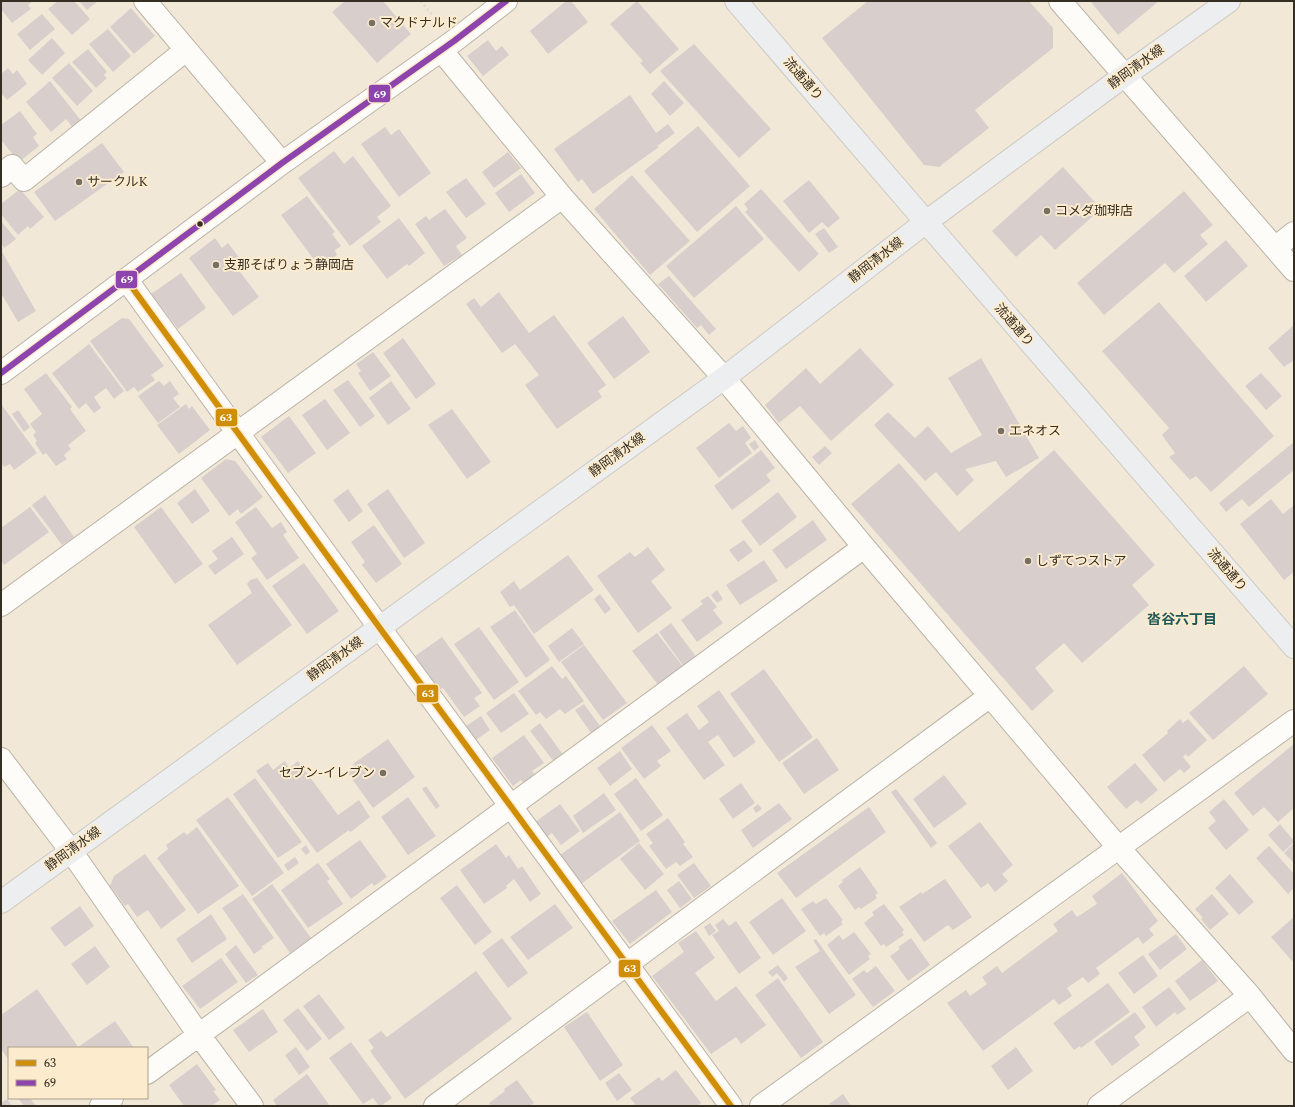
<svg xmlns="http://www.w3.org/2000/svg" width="1295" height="1107" font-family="Spectral,'Noto Sans JP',serif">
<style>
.building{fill:#d8cfcc}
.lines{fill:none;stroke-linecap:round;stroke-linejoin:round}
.minor-casing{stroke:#bab3a6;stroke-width:24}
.major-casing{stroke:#cec9c1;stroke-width:24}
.path{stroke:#dbd8d3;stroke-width:2.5;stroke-dasharray:2 3;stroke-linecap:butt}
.minor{stroke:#fdfcf9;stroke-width:22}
.major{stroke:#eceef0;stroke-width:22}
.bus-1-casing{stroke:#fcebcd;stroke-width:9}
.bus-2-casing{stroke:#fcebcd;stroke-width:9}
.bus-1{stroke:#d08e07;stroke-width:6}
.bus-2{stroke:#8e44ad;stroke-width:6}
.poi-dot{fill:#776f62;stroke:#fcebcd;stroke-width:1.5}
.bus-dot{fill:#352e23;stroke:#fcebcd;stroke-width:1.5}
.labels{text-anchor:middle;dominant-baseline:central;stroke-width:4;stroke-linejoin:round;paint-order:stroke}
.poi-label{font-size:13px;fill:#352e23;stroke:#fcebcd;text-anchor:start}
.street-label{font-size:13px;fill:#352e23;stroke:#fcebcd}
.neighbourhood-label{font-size:14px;font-weight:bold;fill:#1d595a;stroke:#fcebcd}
.line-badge{stroke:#fcebcd;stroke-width:1.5}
.badge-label{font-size:11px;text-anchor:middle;font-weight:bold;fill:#fff}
</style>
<rect width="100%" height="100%" fill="#f2e8d8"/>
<!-- building -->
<path class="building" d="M1,1h32l-5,4 3,4 -19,14 -11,-14z
M58,1h16l16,18 -18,16 -24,-26z
M79,1h19l-11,9z
M345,1h38l28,33 -34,29 -45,-51z
M566,1h5l17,21 -40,32 -18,-23z
M637,1l42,48 -29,25 -10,-11 3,-2 -33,-37z
M868,1h161l24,27v20l-78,62 14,18 -50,39 -15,-2 -102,-127z
M1090,1h69l-41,34z
M131,8l24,28 -21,18 -24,-27z
M42,14l13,15 -25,21 -13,-16z
M108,29l23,27 -18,16 -24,-28z
M52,38l13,15 -23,22 -14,-15z
M488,40l8,11 6,-5 7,9 -26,21 -16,-20z
M694,44l77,85 -32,29 -79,-87z
M88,49l19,23 -3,3 3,3 -11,10 -24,-26z
M69,63l24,28 -16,15 -25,-28z
M8,68l5,6 4,-4 10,14 -20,16 -6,-7v-19z
M50,81l36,46 -9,6 -11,-14 -15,13 -25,-30z
M664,81l20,22 -14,13 -19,-22z
M630,95l26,38 12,-9 7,9 -18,13 2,1 -66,47 -11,-15 -4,3 -24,-33z
M20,111l17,23 -4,3 6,9 -20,16 -18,-22v-15z
M698,126l52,60 -53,46 -53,-61z
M385,127l6,8 8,-6 32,44 -32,24 -38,-53z
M102,143l22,29 -69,49 -21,-29z
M334,151l10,13 9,-8 38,50 -14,11 4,5 -31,24 -52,-68z
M508,152l13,16 -27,20 -12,-16z
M1063,167l38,42 -46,41 -14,-15 -25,22 -24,-26z
M521,174l14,19 -26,19 -14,-19z
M632,175l58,66 -40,34 -56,-66z
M466,178l20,26 -20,14 -20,-26z
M809,180l31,38 -12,10 -6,-6 -13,11 -26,-32z
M20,189l24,28 -14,12 -2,-3 -10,9 -17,-21v-10z
M761,189l58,65 -20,18 -54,-60 3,-3 -4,-5z
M1184,191l29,34 -13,10 8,9 -34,29 -9,-10 -61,52 -27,-32z
M307,196l28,36 -3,2 9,12 -6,4 2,5 -17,13 -39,-53z
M736,206l28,33 -70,59 -28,-32z
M445,209l22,29 -11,8 6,9 -18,11 -29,-42 11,-8 3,4z
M399,218l26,35 -16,13 -2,-2 -20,15 -25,-33z
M1,221l15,18 -12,9 -3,-5z
M824,228l14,19 -9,6 -14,-19z
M215,238l7,10 6,-5 13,17 -6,5 24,32 -26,19 -44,-58z
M1226,240l22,26 -42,36 -22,-26z
M1,250l35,61 -18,11 -17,-29z
M181,273l25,35 -28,21 -27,-35z
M669,276l47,53 -7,6 -8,-10 -4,3 -39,-44z
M499,292l30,41 25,-18 52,70 -8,6 4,6 -45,32 -32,-44 14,-10 -24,-31 -13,9 -36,-49 8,-6 7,9z
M1159,302l115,134 -63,56 -15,-16 -6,4 -21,-23 6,-4 -13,-18 7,-7 -67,-77z
M623,316l27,36 -36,27 -27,-36z
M122,318l7,1 35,47 -13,9 4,5 -17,12 -4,-5 -7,5 -37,-51z
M1294,325v35l-10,7 -16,-19z
M403,338l33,46 -20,15 -33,-46z
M89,344l35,47 -10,8 -8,-11 -12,9 7,11 -7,5 -8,-10 -7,6 -27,-36z
M860,348l34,37 -63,56 -31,-35 -21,17 -14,-18 41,-37 14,16z
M373,352l18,24 -21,15 -12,-18 3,-2 -5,-7z
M981,358l58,100 -33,19 -10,-16 -31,8 9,11 -17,16 -21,-24 -11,9 -51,-56 14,-13 27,26 13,-12 23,27 31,-18 -34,-57z
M46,373l26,34 -2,2 16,22 -18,14 3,4 -7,6 3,4 -11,7 -10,-13 -3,2 -8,-12 2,-2 -4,-6 3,-3 -6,-8 12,-10 -18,-25z
M1261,373l21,23 -16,14 -21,-24z
M348,380l27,36 -15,11 -27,-37z
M159,381l5,5 6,-5 9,13 -6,4 7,9 -22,16 -20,-27z
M391,381l20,28 -23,16 -19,-27z
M325,399l25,34 -23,17 -25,-35z
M1,404l36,49 -23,17 -4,-6 -6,3 -3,-4v-16l1,-1 -1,-2z
M186,404l3,5 3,-3 18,24 -31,24 -22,-29z
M452,409l39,53 -24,17 -39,-54z
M18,410l12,17 -6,5 -12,-18z
M289,416l27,37 -28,20 -27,-36z
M729,423l7,8 7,-5 8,12 -6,5 7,10 -33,25 -23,-30z
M755,440l4,7 -5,4 -5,-7z
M1294,442v28l-45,37 -7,-8 -16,13 -7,-9z
M825,446l7,7 -13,12 -7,-8z
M761,450l14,18 -9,7 5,6 -39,29 -18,-24z
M1054,450l101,115 -23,20 17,20 -67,58 -18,-20 -29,25 19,23 -22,20 -181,-207 48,-41 60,69z
M226,459l9,2 28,36 -22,17 -3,-5 -9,7 -28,-38z
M195,489l15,22 -18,13 -15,-21z
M348,489l15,22 -14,11 -16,-22z
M388,489l37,54 -21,15 -37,-54z
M778,492l19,25 -37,29 -19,-25z
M45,495l29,42 -12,8 -30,-40z
M1271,499l12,15 11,-9v67l-10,8 -44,-56z
M30,507l19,25 -45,33 -3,-5v-32z
M161,507l42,57 -28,20 -41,-57z
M256,507l16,21 9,-6 6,10 -4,3 16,23 -32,22 -16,-22 6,-4 -22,-32z
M813,520l14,20 -41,29 -14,-19z
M374,525l28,39 -26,19 -14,-18 3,-3 -14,-20z
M232,537l12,17 -29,21 -7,-9 10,-7 -6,-8z
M744,540l9,11 -15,11 -9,-12z
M648,547l17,23 -14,11 21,27 -34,25 -41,-57 33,-24 5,5z
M568,555l26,35 -60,44 -20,-29 -4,2 -10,-15 14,-11 6,9z
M764,560l14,21 -38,24 -14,-20z
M304,563l35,48 -32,23 -35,-48z
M257,578l35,47 -55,40 -29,-40 44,-32 -5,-9 3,-4z
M717,590l6,9 -6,4 -6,-8z
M600,594l11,15 -6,5 -11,-15z
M708,596l9,11 -4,3 10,13 -26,19 -16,-22 22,-16 -3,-3z
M515,610l35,50 -24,18 -36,-51z
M671,623l26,35 -13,9 -25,-35z
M479,627l40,55 -25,18 -40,-56z
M572,628l12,16 -25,18 -11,-16z
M657,633l27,35 -25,18 -27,-35z
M442,637l40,56 -8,5 6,8 -16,11 -21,-29 -4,2 -24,-34z
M584,645l43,58 -24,17 -42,-58z
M552,666l10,13 4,-3 18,25 -19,13 -5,-5 -14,10 -6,-7 -4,3 -18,-24z
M1244,666l24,28 -55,46 -24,-27z
M764,669l49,68 -34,25 -49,-68z
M719,690l37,52 -22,16 -16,-23 -10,7 17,23 -21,15 -38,-52 21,-15 12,17 10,-8 -12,-16z
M514,693l15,21 -28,19 -15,-20z
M584,704l16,22 -9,7 -16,-23z
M481,716l9,14 -14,10 -10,-14z
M1180,719l3,4 5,-4 19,21 -19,17 -2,-3 -3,3 8,10 -7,6 -4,-4 -16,13 -22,-27 26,-22 -1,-2z
M540,723l24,33 -9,7 -25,-32z
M652,725l19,26 -14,10 4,5 -17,13 -23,-31z
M524,735l20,28 -12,8 3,4 -11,8 -3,-3 -8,6 -21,-28z
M817,738l22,32 -35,24 -22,-31z
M388,739l27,38 -42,31 -26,-36 8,-6 -2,-2z
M1294,744v64l-16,14 -14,-15 -11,9 -19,-23z
M620,751l12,18 -22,17 -13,-18z
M285,761l4,7 9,-7 40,54 21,-15 11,17 -18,14 -2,1 -1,-2 -32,23 -61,-82 12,-8 5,7z
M1135,763l23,27 -17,14 -4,-4 -11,9 -19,-22z
M944,775l23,29 -33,24 -21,-29z
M255,778l47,64 -24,16 -45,-64z
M636,778l27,37 -22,16 -27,-37z
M741,783l14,20 -22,16 -14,-20z
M426,786l14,20 -4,3 -14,-20z
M896,789l41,54 -6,5 -40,-56z
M604,793l12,17 -33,23 -10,-17z
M228,797l56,76 -32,23 -56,-76z
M408,797l28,39 -28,19 -27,-38z
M1224,799l25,31 -23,20 -18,-22 8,-7 -7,-9z
M779,803l13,16 -39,29 -12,-18z
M560,804l20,27 -19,14 -9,-12 -5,4 -12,-15z
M758,804l4,5 -6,4 -3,-5z
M869,807l17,25 -90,66 -19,-25z
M620,812l20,29 -59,43 -21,-29z
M668,818l17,24 -2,2 10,13 -13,9 -4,-4 -10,7 -17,-23 4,-3 -7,-9z
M980,822l33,43 -11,9 6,7 -13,11 -7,-9 -7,5 -33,-42z
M1280,824l14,17v1l-11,10 -15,-17z
M197,827l42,59 -41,28 -41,-56 11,-9 -2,-4 18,-13 3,3z
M360,840l27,37 -13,9 -2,-3 -21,16 -25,-35z
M639,843l25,31 -19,16 -25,-31z
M1294,843v20l-10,-10z
M496,844l10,14 3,-3 9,14 4,-3 19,28 -11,8 -16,-23 -8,7 1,2 -23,16 -24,-34z
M306,845l4,7 -4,3 -5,-6z
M1269,846l25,28v14l-6,6 -32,-36z
M145,854l41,56 -25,19 -13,-19 -11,7 -9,-13 -3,2 -15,-20 4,-10z
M295,857l4,6 -11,8 -4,-6z
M318,863l12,16 -3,2 16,23 -35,24 -27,-38z
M694,863l17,23 -17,12 -17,-23z
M860,867l18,26 -3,2 2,3 -16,11 -2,-2 -4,3 -17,-24 5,-4 -1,-2z
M1122,873l36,48 -9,8 5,6 -11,9 -5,-7 -42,31 4,6 -12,9 -5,-6 -16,11 5,8 -13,9 -5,-6 -71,52 -36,-48 19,-13 4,6 17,-12 -5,-7 15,-11 5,7 56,-42 -5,-7 19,-14 5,7 20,-13 -5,-8z
M1230,874l24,28 -15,13 -24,-27z
M945,879l27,38 -19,13 -5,-5 -24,17 -25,-35 22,-15 1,2z
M679,881l13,18 -12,9 -13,-18z
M272,884l39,54 -21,15 -38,-54z
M457,885l35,47 -17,13 -35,-47z
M656,890l16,22 -42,32 -18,-23z
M243,894l31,44 -13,9 2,1 -9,6 -32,-46z
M1212,894l17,20 -19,16 -9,-11 2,-1 -8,-9z
M782,898l24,33 -33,24 -24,-33z
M826,898l17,22 -2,2 2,2 -17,12 -2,-3 -4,3 -19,-27 12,-8 3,3z
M555,904l18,24 -45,32 -18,-23z
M884,904l20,26 -2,2 2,3 -18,12 -2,-3 -3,2 -17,-23 10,-8 -2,-3z
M80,906l14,20 -29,21 -15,-19z
M211,914l16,25 -35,24 -16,-24z
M1294,917v42l-2,2 -21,-24z
M723,919l6,7 7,-5 25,37 -22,16 -27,-39 7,-4 -4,-6z
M710,923l6,8 -7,5 -5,-9z
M696,931l19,27 -20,15 21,28 20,-15 30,39 -25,19 -5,-7 -25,17 -59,-78 32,-24 -6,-9z
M854,932l17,22 -3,2 2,3 -21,16 -22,-30 12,-10 4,5z
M1176,934l11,15 -27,21 -12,-16z
M502,938l26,35 -20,15 -26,-35z
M911,938l19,27 -22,16 -18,-25 10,-7 -2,-2z
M816,939l40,56 -27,19 -34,-47 25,-16 -7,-11z
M236,945l22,30 -12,8 -21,-29z
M95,946l15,21 -23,18 -16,-21z
M1143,955l15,21 -24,18 -16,-21z
M221,958l17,24 -38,27 -18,-23z
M1202,960l16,21 -28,20 -15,-20z
M778,965l10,13 -4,4 -7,-9 -5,4 -4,-5z
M876,966l19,25 -22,16 -21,-28 12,-9 3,3z
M476,971l36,48 -107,80 -35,-48 4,-3 -6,-8 13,-9 6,6z
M778,978l45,64 -22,16 -46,-63z
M1108,983l22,29 -49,36 -1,-2 -6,4 -21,-27z
M1169,987l17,22 -9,6 -2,-3 -19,15 -14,-20z
M37,989l42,59h-70v12l-8,-11v-34z
M319,994l26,34 -16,12 -26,-34z
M298,1008l24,31 -15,12 -24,-31z
M263,1009l15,23 -29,20 -16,-22z
M587,1012l36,53 -23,16 -36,-54z
M1135,1012l11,15 -12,10 6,8 -28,21 -18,-24z
M115,1021l19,27h-54l-1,-1 2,-2z
M351,1042l41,56 -11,8h-2l-6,-8 -10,6 -34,-46z
M296,1047l14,20 -11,8 -14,-20z
M1016,1047l17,24 -25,19 -17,-24z
M197,1064l19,26 -3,1 7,9 -9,6h-27l-15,-21z
M676,1070l25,33 -4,3h-65l3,-2 -5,-6 29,-21 3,4z
M619,1073l13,17 -15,11 -12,-18z
M307,1074l23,32h-53l-4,-6z
M517,1080l17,23 -5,3h-38l-2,-3 16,-12 -1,-2z
M843,1094l8,12h-21l-1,-2z
M18,1098h12l6,8h-12z
M7,1099l5,7h-11v-3z"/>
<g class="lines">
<defs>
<path id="minor" d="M145,1l137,162
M1060,1l234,269
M441,50l121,147 162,181 140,169 254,300 132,149 44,55
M1,176l11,-10 12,14 162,-130
M1275,248l19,-15
M126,279l253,348 352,479
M1,373l281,-210 172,-122 52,-40
M1,605l561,-408
M1,759l70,92 128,184 53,71
M147,1073l717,-526
M101,1106l11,-8
M435,1106l555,-410
M761,1106l533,-385
M1099,1106l151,-110"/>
<path id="major" d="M736,1l190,221 368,425
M1,902l723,-524 202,-156 198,-146 105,-75"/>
</defs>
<!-- minor casing -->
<use href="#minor" class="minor-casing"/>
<!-- major casing -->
<use href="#major" class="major-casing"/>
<!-- path -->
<path class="path" d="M421,1l18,23"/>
<!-- minor -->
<use href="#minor" class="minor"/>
<!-- major -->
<use href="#major" class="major"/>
<defs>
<path id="bus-1" d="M126,279l253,348 352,479"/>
<path id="bus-2" d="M1,373l281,-210 172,-122 52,-40"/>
</defs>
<!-- bus-1 casing -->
<use href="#bus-1" class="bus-1-casing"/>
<!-- bus-2 casing -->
<use href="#bus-2" class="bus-2-casing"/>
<!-- bus-1 -->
<use href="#bus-1" class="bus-1"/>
<!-- bus-2 -->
<use href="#bus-2" class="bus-2"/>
</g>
<!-- markers -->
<g class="poi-dot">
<circle cx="372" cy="23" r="4"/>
<circle cx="79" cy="182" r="4"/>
<circle cx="1047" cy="211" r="4"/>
<circle cx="216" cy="265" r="4"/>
<circle cx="1001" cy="431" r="4"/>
<circle cx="1028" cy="561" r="4"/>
<circle cx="383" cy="773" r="4"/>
</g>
<circle class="bus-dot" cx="200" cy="224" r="3.5"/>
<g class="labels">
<!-- poi labels -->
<g class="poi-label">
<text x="380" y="23">マクドナルド</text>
<text x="87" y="182">サークルK</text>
<text x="1055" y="211">コメダ珈琲店</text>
<text x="224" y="265">支那そばりょう静岡店</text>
<text x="1009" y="431">エネオス</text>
<text x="1036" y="561">しずてつストア</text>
<text x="375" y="773" text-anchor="end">セブン-イレブン</text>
</g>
<!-- street labels -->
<g class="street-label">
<text transform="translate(1136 67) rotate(-36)">静岡清水線</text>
<text transform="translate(803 79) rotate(49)">流通通り</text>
<text transform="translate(876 260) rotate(-38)">静岡清水線</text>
<text transform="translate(1014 325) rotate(49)">流通通り</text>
<text transform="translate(617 455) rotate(-36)">静岡清水線</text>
<text transform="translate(1227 570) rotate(49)">流通通り</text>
<text transform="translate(335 659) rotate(-36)">静岡清水線</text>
<text transform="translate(73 849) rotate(-36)">静岡清水線</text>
</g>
<!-- neighbourhood labels -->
<g class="neighbourhood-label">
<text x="1182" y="619">沓谷六丁目</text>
</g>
</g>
<g class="line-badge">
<rect x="368" y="84" width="23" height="19" rx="4" fill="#8e44ad"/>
<rect x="115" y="270" width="23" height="19" rx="4" fill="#8e44ad"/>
<rect x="215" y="408" width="23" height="19" rx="4" fill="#d08e07"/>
<rect x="416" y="684" width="23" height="19" rx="4" fill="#d08e07"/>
<rect x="618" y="959" width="23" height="19" rx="4" fill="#d08e07"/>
</g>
<g class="badge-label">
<text x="380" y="98">69</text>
<text x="127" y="283">69</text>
<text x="226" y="421">63</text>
<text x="428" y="697">63</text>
<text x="630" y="972">63</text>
</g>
<!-- border -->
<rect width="1295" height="1107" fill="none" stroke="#352e23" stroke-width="4"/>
<!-- legend -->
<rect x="8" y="1047" width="140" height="52" fill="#fcebcd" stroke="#ac9f89"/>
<rect x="16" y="1060" width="20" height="6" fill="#d08e07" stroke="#ac9f89"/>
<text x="44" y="1067" font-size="12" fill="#352e23">63</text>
<rect x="16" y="1080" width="20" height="6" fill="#8e44ad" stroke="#ac9f89"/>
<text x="44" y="1087" font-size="12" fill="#352e23">69</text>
</svg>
